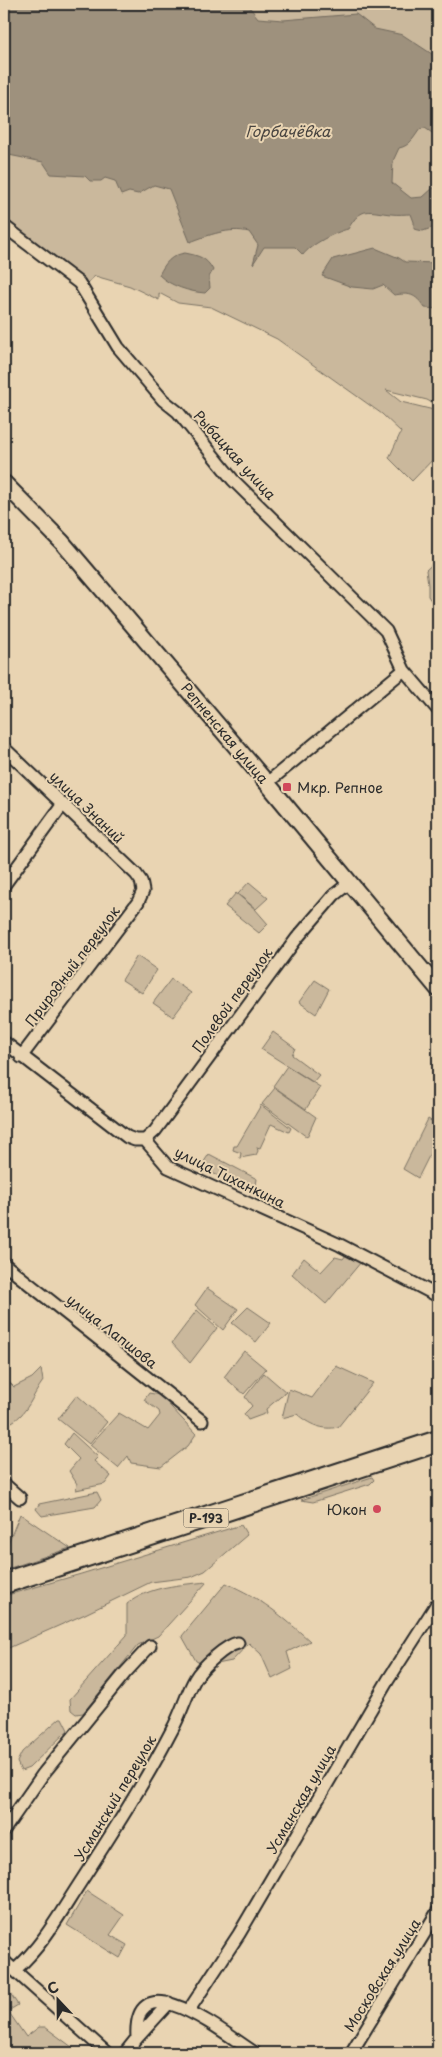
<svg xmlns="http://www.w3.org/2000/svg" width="442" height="2057" font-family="'Playpen Sans',sans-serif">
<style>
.green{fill:#cab89c;stroke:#7a7264}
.water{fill:#9e917d;stroke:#70685c}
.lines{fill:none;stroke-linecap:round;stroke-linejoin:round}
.street-casing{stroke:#2b2b2b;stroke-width:15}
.secondary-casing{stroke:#2b2b2b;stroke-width:19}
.highway-casing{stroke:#2b2b2b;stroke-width:24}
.street{stroke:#e9d4b2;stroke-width:11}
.secondary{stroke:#e9d4b2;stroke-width:15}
.highway{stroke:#e9d4b2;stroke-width:20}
.poi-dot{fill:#d1495b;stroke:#e9d4b2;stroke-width:2}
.labels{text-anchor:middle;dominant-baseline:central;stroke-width:4;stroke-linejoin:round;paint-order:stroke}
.shield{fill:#e9d4b2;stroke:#645e54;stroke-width:1}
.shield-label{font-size:12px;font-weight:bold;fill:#2b2b2b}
.street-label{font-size:14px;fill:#2b2b2b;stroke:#e9d4b2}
.poi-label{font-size:14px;fill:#2b2b2b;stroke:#e9d4b2;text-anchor:start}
.water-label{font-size:15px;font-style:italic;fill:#484440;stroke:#e9d4b2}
</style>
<rect width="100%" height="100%" fill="#e9d4b2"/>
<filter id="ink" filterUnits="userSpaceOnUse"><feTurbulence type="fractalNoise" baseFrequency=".02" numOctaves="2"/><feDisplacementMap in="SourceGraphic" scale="10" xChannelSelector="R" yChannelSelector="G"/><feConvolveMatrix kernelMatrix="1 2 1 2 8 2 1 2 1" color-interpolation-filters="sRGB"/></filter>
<g filter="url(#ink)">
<!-- green -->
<path class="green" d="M4,4h430l4,9v393l-11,-6 -41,-10 15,12 37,9v43l-26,27 -23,-23 12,-26 -19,-18 -105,-75 -66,-32 -33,-4 -19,-10v7l-29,-14 -35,-10 -9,8 -9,-11 -32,-20 -7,-8 -34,-9z
M438,559v52l-10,-15v-11l-2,-15z
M249,882l19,16 -12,11 -18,-15z
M236,893l19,16 13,15 -9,9 -34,-27z
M137,956l20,14 -15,23 -20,-13z
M171,979l20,14 -18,24 -20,-14z
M315,980l14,9 -13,25 -17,-12z
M273,1032l22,16 -3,7 27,20 -6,7 -52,-33z
M287,1066l33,21 -14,22 -33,-23z
M275,1088l41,29 -9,20 -45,-33z
M261,1105l30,23 -2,4 -18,-8 -11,24 -3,-1 1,4 -2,4 -16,3 1,-5 -8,-3 1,-4h3z
M428,1119l10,6v13l-20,40 -15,-9z
M209,1154l48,25 -2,12 -55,-23z
M346,1255l15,7 -35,42 -34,-30 12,-16 17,14 14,-15 8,2z
M207,1288l31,21 -15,21 -28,-25z
M248,1307l23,16 -15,19 -24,-19z
M197,1310l20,18 -27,35 -18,-20z
M244,1351l22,18 -22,25 -20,-17z
M336,1366l37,17 -35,44c-15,4 -30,-3 -41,-13l-15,4 7,-29 23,9z
M41,1369l2,12c-11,15 -15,32 -31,41l-8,-3v-42l10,10 18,-9z
M264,1373l22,19 -20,17 1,4 -19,7 -4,-6 8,-8 -7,-9z
M149,1393l11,2 36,39 -8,12 -27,21 -30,-4 -3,-7 -10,12 -28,-23 29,-32 29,17 12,-15 -1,-4 -15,-11z
M77,1395l30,27 -18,22 -31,-25z
M72,1433l26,24 -4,4 17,15 -6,8 -29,6 1,-6 -8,-13 10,-12 -15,-15z
M372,1477l2,3 -4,4 -57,18 -12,-2z
M97,1492l4,8 -6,7 -53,9 -6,-7 3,-5z
M20,1514l50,34 -66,22v-17z
M241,1525l6,10 -42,36 -14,6 -40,5 -68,33 -79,35v-54l77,-22z
M207,1582l-49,54 -20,9 -55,68 -7,1 -5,-4 -1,-11 57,-64v-31c23,-18 52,-19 80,-22z
M226,1583c36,16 55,32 84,58l-23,11 5,17 -20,10 -11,-25 -12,-11 -17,18 -25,5 -11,-5 -14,-25z
M60,1718h2l6,12 -39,38 -8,3 -4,-9 5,-10z
M87,1891l37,24 -14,20 17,10 -7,13 -53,-33z
M4,1984l14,21 -10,6 18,26 13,-10h6l35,26h-76z"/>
<!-- water -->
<path class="water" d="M4,4h243l11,14 25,2 73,-6 19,15 28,6 35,23v79l-13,-9 -5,1c-6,8 -10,17 -21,19l-6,13 -1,22 19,15 12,-1 10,-9 5,-1 -1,39 -14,5 -9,-2v-7l-3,-8c-6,0 -13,1 -20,0 -22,-2 -29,-9 -43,15 -13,3 -38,16 -45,26l-8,-8h-31l-11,17 5,-19 -9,-13c-20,-5 -40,3 -59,10l-21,-53 -15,-4 -16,9 -9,-2 -8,3 -6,-14 -10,-3 -4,3h-11l-5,-5 -34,-2 -8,-12 -39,-8z
M375,248l24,10 6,4 33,1v46l-13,-1c-10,-15 -16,-15 -31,-13l-11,-10 -10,4 -21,-2 -30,-11 11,-17z
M185,253c14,3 21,4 28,17l-4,7 1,11 -5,5c-15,-1 -35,-7 -46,-18 6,-12 12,-20 26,-22z"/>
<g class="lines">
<defs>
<path id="street" d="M4,226l75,57 39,64 45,53 15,12 55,68 153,151 18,39 34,40
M4,748l132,126 5,7 2,10 -5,11 -117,155
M267,783l137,-113
M4,885l59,-81
M4,1042l123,95 8,3h10l23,27 172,78 98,51
M145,1140l10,-9 142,-193 37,-43 15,-12
M4,1264l198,157
M4,1484l16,14
M4,1830l39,-56 82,-101 25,-27
M4,1961l103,92
M15,1970c27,-24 43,-53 63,-84 33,-51 66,-102 94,-156 9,-16 14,-35 23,-51 7,-12 31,-34 43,-36
M189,2010l50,-76 149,-254 50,-78
M137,2038l32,-35
M125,2053l12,-15c-5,-81 92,-1 118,15
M351,2053l87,-142"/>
<path id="secondary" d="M4,483l58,59 205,241 171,206"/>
<path id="highway" d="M4,1583l434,-142"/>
</defs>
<!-- street casing -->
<use href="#street" class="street-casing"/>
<!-- secondary casing -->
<use href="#secondary" class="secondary-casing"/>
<!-- highway casing -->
<use href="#highway" class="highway-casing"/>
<!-- street -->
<use href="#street" class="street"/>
<!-- secondary -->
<use href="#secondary" class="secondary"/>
<!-- highway -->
<use href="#highway" class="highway"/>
</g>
</g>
<!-- markers -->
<g class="poi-dot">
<rect x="282" y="782" width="10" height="10" rx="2.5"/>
<circle cx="377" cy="1509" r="5"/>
</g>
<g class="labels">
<!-- shield labels -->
<rect class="shield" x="183.5" y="1508.5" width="45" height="19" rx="4"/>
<g class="shield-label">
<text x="206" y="1518">Р-193</text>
</g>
<!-- street labels -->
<g class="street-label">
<text transform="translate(235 455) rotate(48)">Рыбацкая улица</text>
<text transform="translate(225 733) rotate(50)">Репненская улица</text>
<text transform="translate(87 807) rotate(44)">улица Знаний</text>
<text transform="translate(72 966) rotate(-53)">Природный переулок</text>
<text transform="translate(232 1000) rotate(-54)">Полевой переулок</text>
<text transform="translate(230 1177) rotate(26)">улица Тиханкина</text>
<text transform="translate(112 1331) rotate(38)">улица Лапшова</text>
<text transform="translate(115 1798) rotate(-59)">Усманский переулок</text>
<text transform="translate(301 1799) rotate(-60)">Усманская улица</text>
<text transform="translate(382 1975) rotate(-58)">Московская улица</text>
</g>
<!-- poi labels -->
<g class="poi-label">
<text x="297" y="787">Мкр. Репное</text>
<text x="367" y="1509" text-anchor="end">Юкон</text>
</g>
<!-- water labels -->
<g class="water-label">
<text x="288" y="130">Горбачёвка</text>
</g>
</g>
<!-- margin -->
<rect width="442" height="2057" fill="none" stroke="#e9d4b2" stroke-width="20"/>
<rect x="10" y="10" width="422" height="2037" fill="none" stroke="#2b2b2b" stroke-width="2" filter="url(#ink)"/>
<!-- north arrow -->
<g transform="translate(58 2000) rotate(338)" stroke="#e9d4b2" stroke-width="4" paint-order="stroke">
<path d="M0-4L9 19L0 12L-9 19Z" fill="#2b2b2b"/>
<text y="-8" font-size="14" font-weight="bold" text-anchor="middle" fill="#2b2b2b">С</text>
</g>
</svg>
